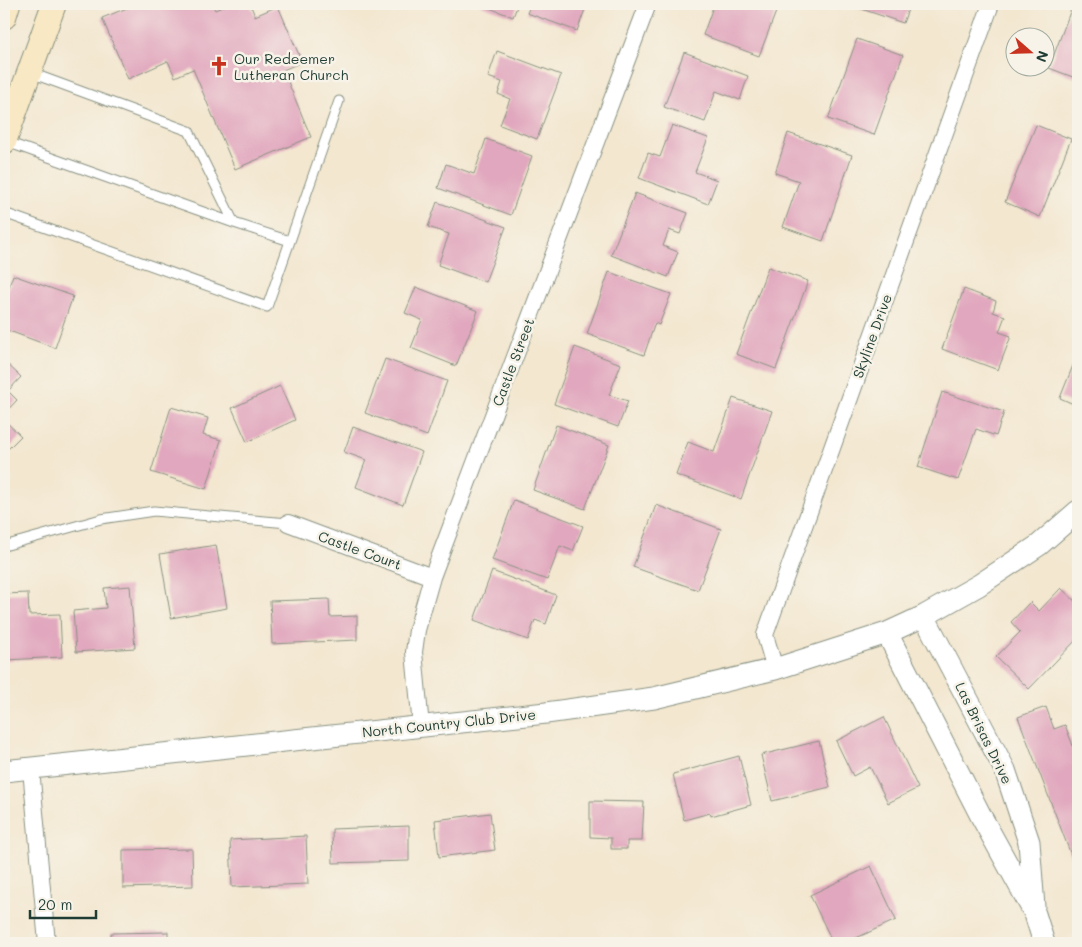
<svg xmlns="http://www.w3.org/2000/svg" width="1082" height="947" font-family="Mali,sans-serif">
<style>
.building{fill:#e1a7be}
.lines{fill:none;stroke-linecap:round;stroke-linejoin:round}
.service-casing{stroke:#899282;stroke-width:11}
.minor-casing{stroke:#899282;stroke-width:18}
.tertiary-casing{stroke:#899282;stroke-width:23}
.secondary-casing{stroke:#899282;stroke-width:26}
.service{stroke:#fff;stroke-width:9}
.minor{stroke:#fff;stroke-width:16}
.tertiary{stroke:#fff;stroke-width:21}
.secondary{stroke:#f8e8c3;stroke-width:24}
.labels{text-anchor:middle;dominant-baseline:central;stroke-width:5;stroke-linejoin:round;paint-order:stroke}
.poi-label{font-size:14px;fill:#1f3d34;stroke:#f7f3e8;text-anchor:start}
.street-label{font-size:14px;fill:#1f3d34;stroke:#f7f3e8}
</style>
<rect width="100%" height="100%" fill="#f7f3e8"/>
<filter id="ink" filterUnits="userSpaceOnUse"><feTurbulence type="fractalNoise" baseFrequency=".02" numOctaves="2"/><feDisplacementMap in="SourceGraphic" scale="10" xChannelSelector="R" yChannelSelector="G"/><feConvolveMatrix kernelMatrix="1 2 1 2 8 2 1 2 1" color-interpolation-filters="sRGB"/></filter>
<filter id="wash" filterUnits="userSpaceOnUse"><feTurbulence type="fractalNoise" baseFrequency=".0096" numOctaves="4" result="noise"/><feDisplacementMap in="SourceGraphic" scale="20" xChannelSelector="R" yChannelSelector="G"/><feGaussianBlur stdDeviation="1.12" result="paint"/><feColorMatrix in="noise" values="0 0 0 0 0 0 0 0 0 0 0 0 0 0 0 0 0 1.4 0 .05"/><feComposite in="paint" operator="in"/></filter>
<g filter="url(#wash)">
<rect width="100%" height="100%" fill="#f3e7d0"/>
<g id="blocks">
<!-- building -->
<path class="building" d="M137,4h75l3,6 14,-6h21l5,12 23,-10 24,56 -19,8 28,67 -76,32 -42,-100 -18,8 -7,-16 -40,18 -26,-61z
M479,4h39l-5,13z
M531,4h56l-10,27 -50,-18z
M714,4h65l-20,52 -56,-21z
M847,4h63l-7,19z
M1073,4h5v75l-29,-11z
M857,39l46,16 -29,80 -46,-16z
M497,51l64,24 -24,64 -37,-14 10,-26 -12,-5 4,-12 -14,-5z
M684,52l64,24 -8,24 -24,-9 -11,31 -41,-15z
M672,125l36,13 -13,34 22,8 -9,24 -69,-26 9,-25 12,4z
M1036,125l35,14 -31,78 -35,-15z
M788,133l64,22 -29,86 -40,-14 16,-46 -24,-8z
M486,139l46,17 -21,59 -73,-27 8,-24 28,10z
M635,193l53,20 -8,21 -11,-4 -6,16 15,6 -10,25 -57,-22z
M437,202l69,25 -21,55 -47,-17 11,-31 -21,-7z
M768,267l40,14 -32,88 -40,-15z
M609,272l62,22 -12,31 -4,-2 -11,32 -57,-21z
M13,275l60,21 -18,52 -51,-19v-28z
M416,287l62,24 -22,55 -45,-18 11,-28 -17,-7z
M964,289l32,12 -3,11 12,4 -6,16 12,4 -13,34 -56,-21z
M575,347l46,17 -12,31 19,6 -10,26 -64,-23z
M1078,353v53l-18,-8z
M385,359l62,22 -20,55 -62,-23z
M4,361l17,16 -13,14 9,9 -13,14z
M280,386l15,34 -48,22 -15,-34z
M942,392l62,20 -8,24 -20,-7 -18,51 -40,-13z
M733,398l39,13 -31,88 -65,-24 12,-33 26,10z
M171,407l37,11 -5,17 18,5 -15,49 -55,-17z
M4,420l17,16 -17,17z
M556,425l53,20 -24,64 -52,-19z
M353,427l69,25 -19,53 -47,-18 10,-27 -22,-8z
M514,500l69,26 -10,25 -13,-5 -13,34 -55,-20z
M656,505l65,24 -23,61 -65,-23z
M216,545l11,63 -56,10 -11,-64z
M492,571l64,24 -10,29 -11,-4 -7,20 -54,-20z
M130,586l5,62 -59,4 -3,-41 33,-3 -2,-20z
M1061,588l17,16v34l-49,51 -33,-32 24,-25 -9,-10 19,-20 9,9z
M28,593l1,22 31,-1 2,43 -56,3 -2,-66z
M329,599l1,18 27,-1v24l-85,4 -2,-43z
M1046,707l8,22 11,-4 13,34v114l-60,-156z
M884,717l34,71 -30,15 -18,-36 -17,9 -17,-35z
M819,741l11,46 -58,14 -11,-46z
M739,756l12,49 -40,11 -1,-3 -26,7 -11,-46z
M590,801l54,1 -2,39h-15v8h-16v-11l-21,-1z
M490,813l5,37 -56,7 -4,-37z
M409,826v35l-76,2 -1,-34z
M306,836l2,48 -76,3 -2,-47z
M192,849l1,37 -70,2v-38z
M871,866l25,54 -51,23h-12l-23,-48z
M168,932v11h-57v-10z"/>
</g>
</g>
<g filter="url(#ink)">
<use href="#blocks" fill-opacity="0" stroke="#899282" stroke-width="1"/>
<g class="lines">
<defs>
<path id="service" d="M4,141l230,82 -45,-92 -158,-58
M4,213l263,94 72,-206
M234,223l56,18
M4,546l97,-27 53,-8 134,12"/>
<path id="minor" d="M288,523l144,54
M775,669l-10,-34 226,-631
M421,727l-7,-75 3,-22 15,-53 216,-573
M31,769l16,174"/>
<path id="tertiary" d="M924,616l81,154 24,72 5,65
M887,633l95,185 53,96 9,29
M4,771l542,-58 108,-15 121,-29 112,-36 37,-17 55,-31 60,-40 39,-34"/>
<path id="secondary" d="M4,17l4,-13
M4,142l50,-138"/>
</defs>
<!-- service casing -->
<use href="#service" class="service-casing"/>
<!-- minor casing -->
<use href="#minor" class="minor-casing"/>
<!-- tertiary casing -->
<use href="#tertiary" class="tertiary-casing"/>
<!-- secondary casing -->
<use href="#secondary" class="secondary-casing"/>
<!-- service -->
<use href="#service" class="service"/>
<!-- minor -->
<use href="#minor" class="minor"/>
<!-- tertiary -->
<use href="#tertiary" class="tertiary"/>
<!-- secondary -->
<use href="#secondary" class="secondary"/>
</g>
</g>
<!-- icons -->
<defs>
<symbol id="church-bare" viewBox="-9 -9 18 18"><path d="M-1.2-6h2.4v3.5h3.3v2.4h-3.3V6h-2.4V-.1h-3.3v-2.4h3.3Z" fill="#c8321e" stroke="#f7f3e8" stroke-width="2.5" paint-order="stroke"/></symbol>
</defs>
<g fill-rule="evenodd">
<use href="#church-bare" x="205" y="52" width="28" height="28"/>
</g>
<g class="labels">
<!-- poi labels -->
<g class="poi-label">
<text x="234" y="58">Our Redeemer<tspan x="234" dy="16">Lutheran Church</tspan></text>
</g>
<!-- street labels -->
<g class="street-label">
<text transform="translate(872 336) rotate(-70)">Skyline Drive</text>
<text transform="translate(513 362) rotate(-69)">Castle Street</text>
<text transform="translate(360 550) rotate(20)">Castle Court</text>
<text transform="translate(449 723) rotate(-6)">North Country Club Drive</text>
<text transform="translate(984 733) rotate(64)">Las Brisas Drive</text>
</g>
</g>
<!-- margin -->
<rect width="1082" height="947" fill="none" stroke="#f7f3e8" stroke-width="20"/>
<!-- north arrow -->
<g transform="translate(1030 52) rotate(110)"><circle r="24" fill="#f7f3e8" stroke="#a1aaa0"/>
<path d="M0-4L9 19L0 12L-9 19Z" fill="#c8321e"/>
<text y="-8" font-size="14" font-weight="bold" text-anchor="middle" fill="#1f3d34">N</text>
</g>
<!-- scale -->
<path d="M30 910v8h66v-8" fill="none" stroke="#1f3d34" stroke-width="2.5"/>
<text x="38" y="910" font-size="15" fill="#1f3d34" stroke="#f7f3e8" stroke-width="4" paint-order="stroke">20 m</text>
</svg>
